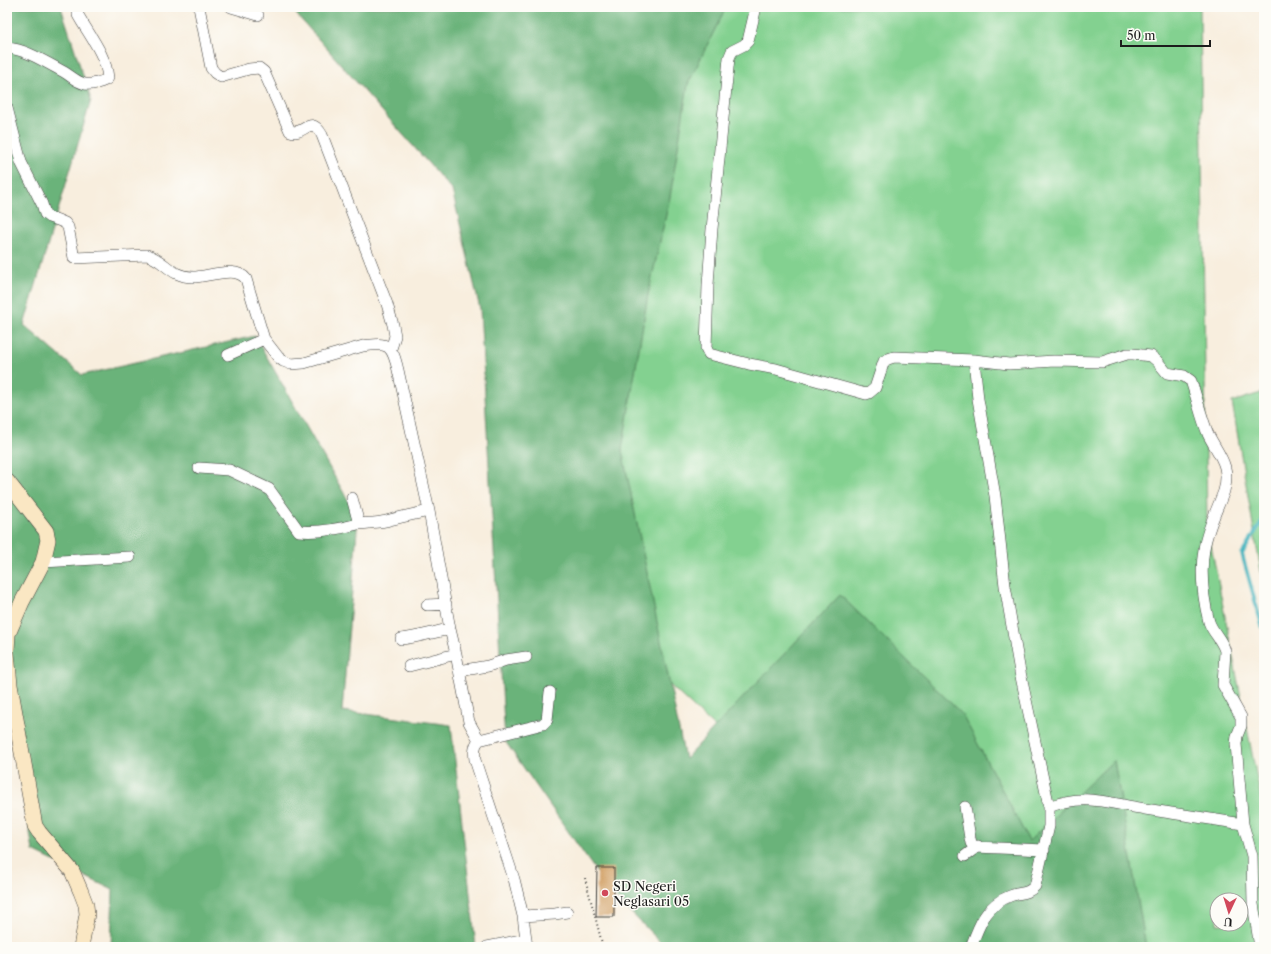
<svg xmlns="http://www.w3.org/2000/svg" width="1271" height="954" font-family="'Libre Caslon Text',serif">
<style>
.green{fill:#83d190;stroke:#507656;fill-rule:evenodd}
.forest{fill:#6ab37a;stroke:#43684b}
.lines{fill:none;stroke-linecap:round;stroke-linejoin:round}
.stream{stroke:#47b6c0;stroke-width:3.5}
.building{fill:#d5a872}
.street-casing{stroke:#3d3c39;stroke-width:12}
.secondary-casing{stroke:#3d3c39;stroke-width:16}
.path{stroke:#3d3c39;stroke-width:2;stroke-dasharray:1 3;stroke-linecap:butt}
.street{stroke:#fff;stroke-width:11}
.secondary{stroke:#fae7c3;stroke-width:15}
.poi-dot{fill:#d1495b;stroke:#fdfcf7;stroke-width:1.5}
.labels{text-anchor:middle;dominant-baseline:central;stroke-width:3;stroke-linejoin:round;paint-order:stroke}
.poi-label{font-size:13px;fill:#1c1c1c;stroke:#fdfcf7;text-anchor:start}
</style>
<rect width="100%" height="100%" fill="#fdfcf7"/>
<filter id="ink" filterUnits="userSpaceOnUse"><feTurbulence type="fractalNoise" baseFrequency=".025" numOctaves="2"/><feDisplacementMap in="SourceGraphic" scale="8" xChannelSelector="R" yChannelSelector="G"/><feConvolveMatrix kernelMatrix="1 2 1 2 8 2 1 2 1" color-interpolation-filters="sRGB"/></filter>
<filter id="wash" filterUnits="userSpaceOnUse"><feTurbulence type="fractalNoise" baseFrequency=".012" numOctaves="4" result="noise"/><feDisplacementMap in="SourceGraphic" scale="16" xChannelSelector="R" yChannelSelector="G"/><feGaussianBlur stdDeviation="0.9" result="paint"/><feColorMatrix in="noise" values="0 0 0 0 0 0 0 0 0 0 0 0 0 0 0 0 0 1.4 0 .05"/><feComposite in="paint" operator="in"/></filter>
<g filter="url(#wash)">
<rect width="100%" height="100%" fill="#f8eede"/>
<!-- green -->
<path class="green" d="M655,7h545l7,518 57,289v133h-222l-255,-151 -250,-237zM1217,900h24v24h-24z
M1264,392v198l-32,-188z"/>
<!-- forest -->
<path class="forest" d="M7,7h54l30,93 -67,225 58,50 173,-39 103,182 -16,193 109,14 25,222h-365l2,-57 -80,-39 -26,-162z
M290,7h436l-38,77 -18,113 -22,98 -26,155 63,309 155,-164 122,119 67,127 85,-81 32,187h-481l-56,-57 -104,-149 -25,-432 -28,-119z"/>
<g class="lines">
<!-- stream -->
<path class="stream" d="M1264,518l-22,36 20,72 2,2"/>
</g>
<g id="blocks">
<!-- building -->
<path class="building" d="M597,868h17v49h-18z"/>
</g>
</g>
<g filter="url(#ink)">
<use href="#blocks" fill-opacity="0" stroke="#3d3c39" stroke-width="1"/>
<g class="lines">
<defs>
<path id="street" d="M199,7l12,61 4,5 6,4 28,-8 10,-1 5,4 26,59c14,6 20,-18 32,4l65,169 6,21 2,11 -4,13
M231,7l27,8
M756,7l-8,34 -4,4 -12,6 -3,7 -17,171 -4,56 -2,63 3,6 40,10 27,5 90,25 3,-1 6,-5 9,-27 4,-2 6,-2 80,3 35,4 45,-3 48,1 25,-8h6l18,2 6,5 10,12 17,3 7,5c6,17 10,36 17,53 11,22 23,31 16,57 -7,19 -17,38 -20,58 -4,24 -1,49 5,73 4,11 13,18 16,29l-2,34 18,32v9l-4,10 -1,8 7,80 9,32 1,48 7,43
M7,48c19,1 40,15 57,24 7,4 12,10 21,12 6,1 19,-2 23,-6 -2,-23 -19,-43 -30,-63v-3l2,-5
M7,108l14,54 21,42 3,10 4,3 9,3 7,3 3,4 6,31 73,-3c18,5 23,22 46,22 15,0 43,-12 53,2l18,60 14,18 5,4 8,3 13,-1 59,-17c26,-4 29,-1 35,24l31,141 21,118 6,25 13,68 10,18c-5,6 -5,12 -4,20l39,119 9,37 4,31
M228,355l36,-16
M199,468l30,2 40,19 30,42c21,2 40,-2 59,-7 9,-1 19,-1 28,-3 14,-4 29,-7 43,-10
M352,498l7,26
M43,562l87,-5
M427,605l19,-1
M401,639c17,-2 33,-7 49,-10
M409,666l47,-12
M459,671l29,-5 18,-6 20,-3
M479,740l64,-16 4,-4 3,-28
M965,807l5,31 1,5 4,4 69,3
M1049,807c36,-15 61,-3 96,2 33,5 65,10 98,15
M965,856l13,-10
M523,916l32,-2 12,-2
M487,947l39,-8
M971,947c8,-22 15,-42 39,-51 10,-4 17,-1 25,-10l14,-60v-19l-29,-135 -15,-86 -10,-90 -17,-97 -4,-39"/>
<path id="secondary" d="M7,481l39,50 2,9 -5,22 -21,40 -14,32 -1,16
M7,653l3,32 25,141 4,6 33,39 9,21 5,13 1,9 -6,33"/>
</defs>
<!-- street casing -->
<use href="#street" class="street-casing"/>
<!-- secondary casing -->
<use href="#secondary" class="secondary-casing"/>
<!-- path -->
<path class="path" d="M585,878l18,69"/>
<!-- street -->
<use href="#street" class="street"/>
<!-- secondary -->
<use href="#secondary" class="secondary"/>
</g>
</g>
<!-- markers -->
<circle class="poi-dot" cx="605" cy="893" r="4"/>
<g class="labels">
<!-- poi labels -->
<g class="poi-label">
<text x="613" y="886">SD Negeri<tspan x="613" dy="15">Neglasari 05</tspan></text>
</g>
</g>
<!-- margin -->
<rect width="1271" height="954" fill="none" stroke="#fdfcf7" stroke-width="24"/>
<!-- north arrow -->
<g transform="translate(1229 912) rotate(184)"><circle r="19" fill="#fdfcf7" stroke="#a3a29f"/>
<path d="M0-3L7 15L0 10L-7 15Z" fill="#d1495b"/>
<text y="-6" font-size="11" font-weight="bold" text-anchor="middle" fill="#1c1c1c">U</text>
</g>
<!-- scale -->
<path d="M1121 40v6h89v-6" fill="none" stroke="#1c1c1c" stroke-width="2"/>
<text x="1127" y="40" font-size="12" fill="#1c1c1c" stroke="#fdfcf7" stroke-width="3" paint-order="stroke">50 m</text>
</svg>
